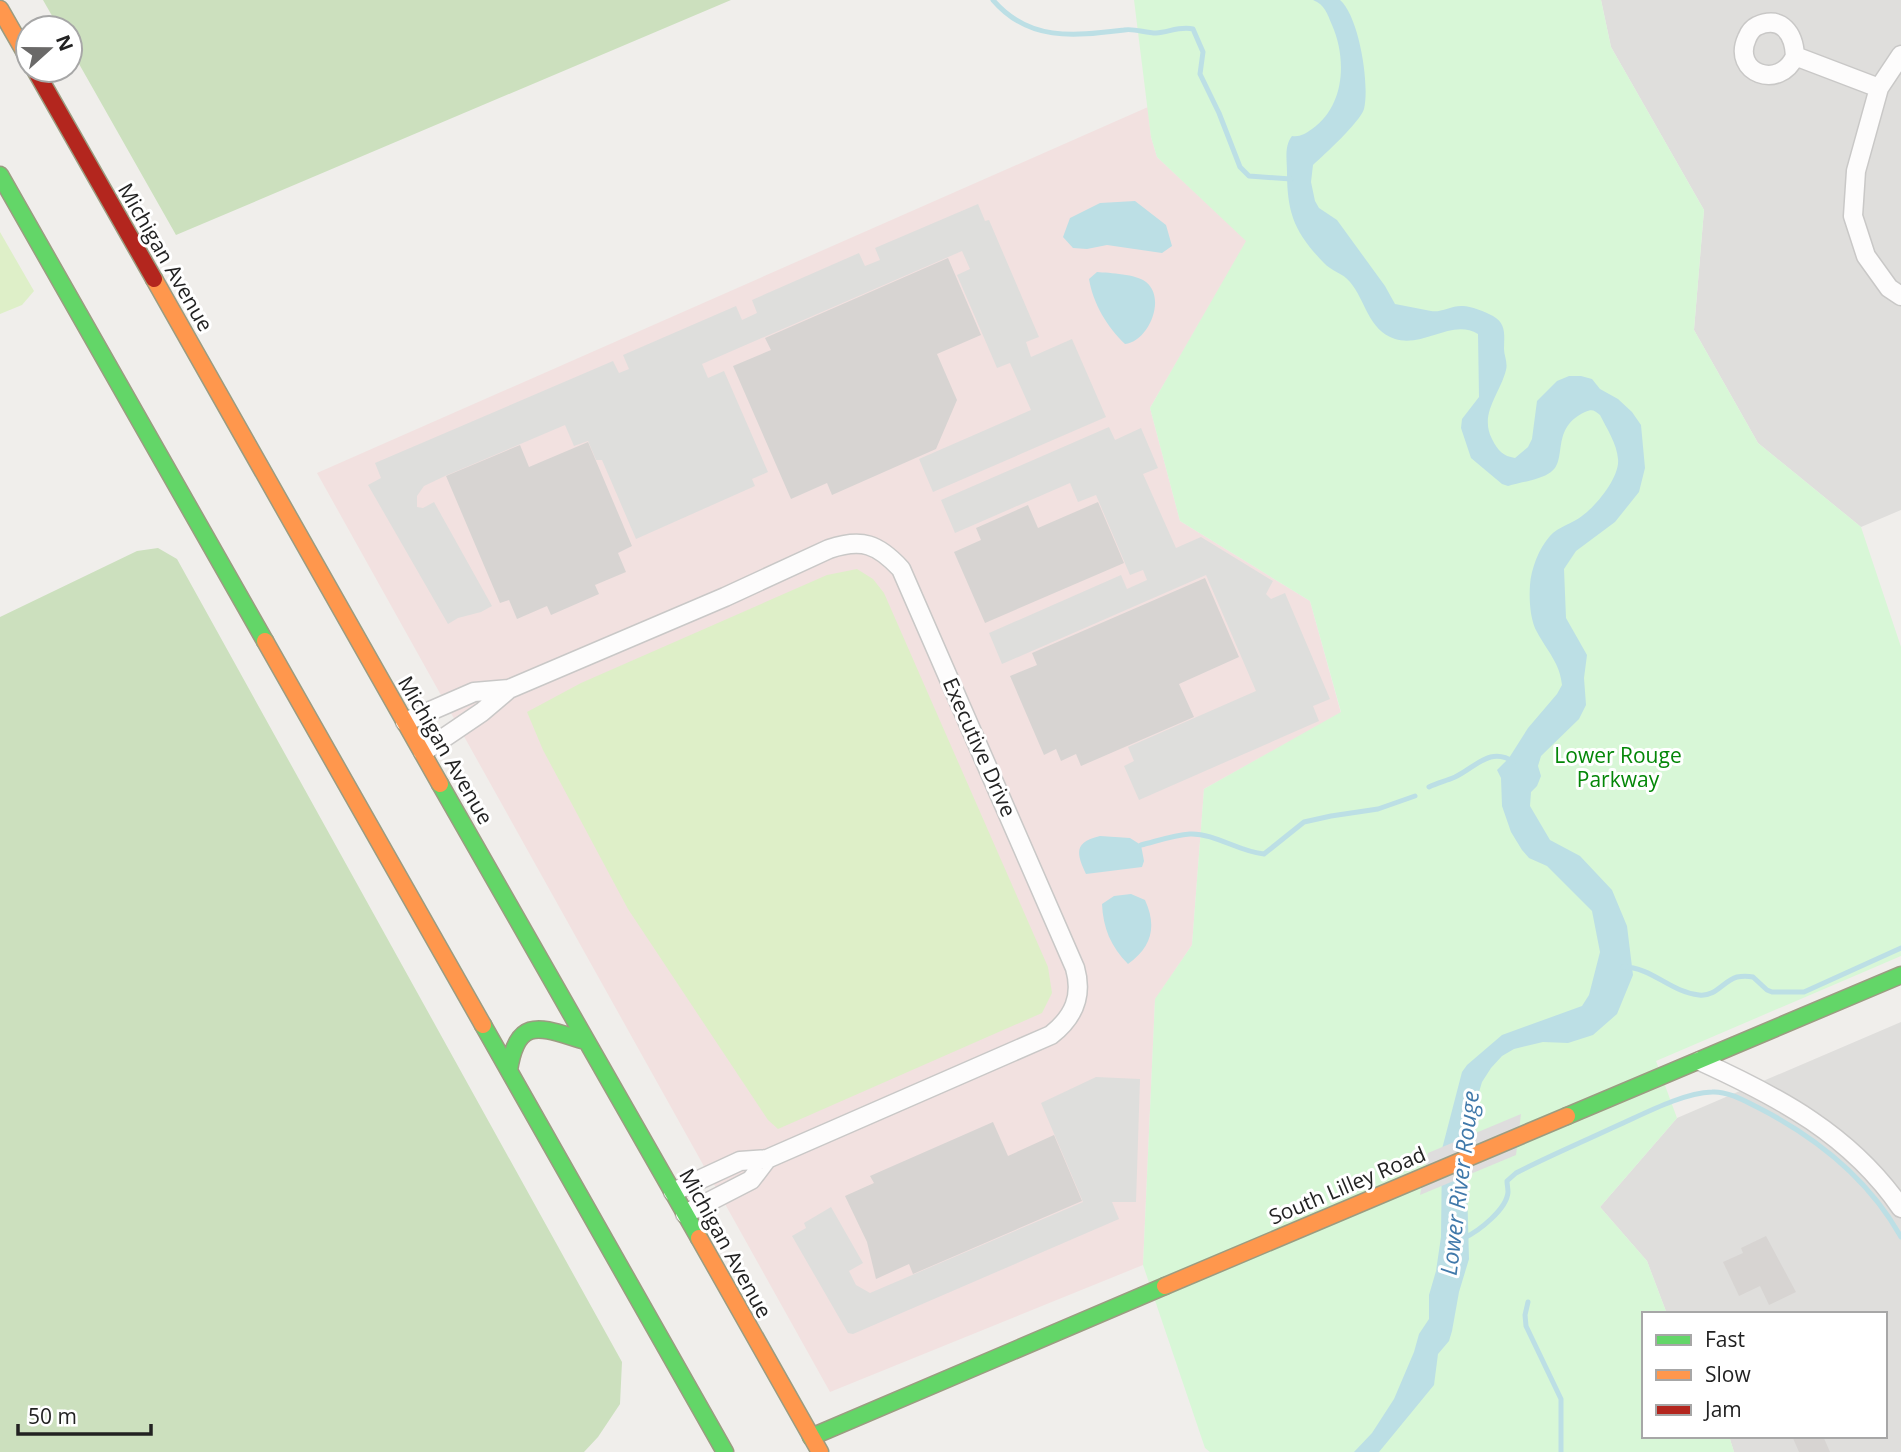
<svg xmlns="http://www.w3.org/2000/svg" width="1901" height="1452" font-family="'Open Sans',sans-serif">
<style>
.residential{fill:#dfdedc}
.commercial{fill:#f2e1e0}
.religious{fill:#dededc}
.grass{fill:#deefc8}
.forest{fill:#cce0be}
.park{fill:#d8f7d7}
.water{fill:#bcdfe5}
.pier{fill:#dedddd}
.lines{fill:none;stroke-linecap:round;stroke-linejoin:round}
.stream{stroke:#bcdfe5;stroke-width:5}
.building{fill:#d7d4d2}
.street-casing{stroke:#c9c8c7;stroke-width:21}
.fast-casing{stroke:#9b9c81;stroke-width:19}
.slow-casing{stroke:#9b9c81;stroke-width:19}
.jam-casing{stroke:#9b9c81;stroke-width:19}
.street{stroke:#fdfcfc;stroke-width:18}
.fast{stroke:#63d668;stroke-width:16}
.slow{stroke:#ff974d;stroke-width:16}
.jam{stroke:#b3261e;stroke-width:16}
.labels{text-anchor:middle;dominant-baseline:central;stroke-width:6;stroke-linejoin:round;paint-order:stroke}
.street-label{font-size:21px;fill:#222;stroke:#fff}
.park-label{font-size:21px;fill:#048708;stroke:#fff}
.water-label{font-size:23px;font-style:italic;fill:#4079aa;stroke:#fff}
</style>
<rect width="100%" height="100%" fill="#f0eeeb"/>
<!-- residential -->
<path class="residential" d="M1601,0h300v510l-40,17 -103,-84 -64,-113 10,-120 -93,-163z
M1901,1022v430h-167l-5,-16h156v-122h-218l-20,-53 -47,-54 77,-89z"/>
<!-- commercial -->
<path class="commercial" d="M1148,107l3,30 6,20 90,84 -97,167 30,113 130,80 31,112 -137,76 -12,156 -37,55 -12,265 -313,127 -513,-919z"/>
<!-- religious -->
<path class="religious" d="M978,204l7,17 4,-1 50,117 -13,5 5,15 41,-18 34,78 -173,75 -14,-33 112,-49 -21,-47 -13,5 -40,-93 13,-6 -8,-18 -260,113 6,14 16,-7 44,101 -16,7 3,7 -119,53 -34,-79h-6l-8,-19 -14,5 -9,-21 -120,51 -21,10 -7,10v11l6,1 11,-6 58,104 -11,6 -23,6 -10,6 -80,-139 13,-7 -6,-15 238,-102 6,12 10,-4 -6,-14 113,-49 6,14 15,-7 -5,-13 107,-47 6,13 15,-6 -5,-12z
M1109,427l6,13 26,-12 17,40 -15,6 33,74 25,-11 72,44 -7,13 5,5 14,-6 45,106 -17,7 6,15 -180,79 -15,-34 10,-5 -6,-14 128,-56 -50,-116 -204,89 -13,-31 132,-58 6,14 20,-9 -4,-10 -13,5 -34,-80 -18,7 -8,-19 -115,50 -14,-33z
M1096,1077l44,2 -4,123h-24l7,17 -266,115 -5,-1 -56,-97 14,-8 -2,-5 27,-16 32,56 -14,8 7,14 14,8 213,-91 -42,-99z"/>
<!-- grass -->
<path class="grass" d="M0,232l34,59 -12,14 -22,9z
M857,569l16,10 11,14 164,374 4,26 -10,20 -264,116 -10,-9 -140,-211 -85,-159 -16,-38 54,-29 246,-108z"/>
<!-- forest -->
<path class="forest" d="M43,0h688l-555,235 -106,-187v-20h-11z
M158,548l19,11 445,803 -2,42 -22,33 -14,15h-584v-835l137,-66z"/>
<!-- park -->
<path class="park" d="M1134,0h467l10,47 93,163 -10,120 64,113 103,84 40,120v309l-245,105 21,57 -77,89 47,54 20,53h-23v122h85l5,16h-524l-5,-4 -62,-183 12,-266 37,-54 12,-156 137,-77 -31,-111 -130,-80 -30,-113 96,-167 -89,-84 -6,-20z"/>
<!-- water -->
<path class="water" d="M1313,0h27c19,16 30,85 24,109 -4,13 -40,46 -51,56l-2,17 4,19 4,7 18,12 48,66 10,18c12,2 24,5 36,7 10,2 21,-6 32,-5 7,0 23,6 30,10 14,8 11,20 11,33 0,7 4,13 2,21 -6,24 -27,44 -14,69 6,12 11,17 23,19l13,-11 4,-8 5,-38 20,-20 12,-5h12l11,3 8,10 18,10 14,13 9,13 4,43 -6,24 -24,30 -39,29 -12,18 2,49 21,37 -3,23 2,27 -7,14 -38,37 -3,10 3,10 -4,10 -6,6 -1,14 20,34 30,16 32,34 15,36 6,49 -16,39 -24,21 -25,8 -25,-1 -29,7 -12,7 -11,12 -9,14 -11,37 -4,68 2,72 -10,33 -7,39 -3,10 -11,13 -4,31 -55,67h-25l18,-19 22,-34 20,-47 5,-18 10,-15v-24l7,-24 5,-34 1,-88 20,-77 5,-7 35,-30 80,-29 7,-11 11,-43 -8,-41 -45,-45 -18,-8 -7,-8 -11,-18 -9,-26 -1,-28 -4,-8 12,-12 19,-30 29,-34 5,-9c-2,-22 -15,-34 -25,-53 -7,-12 -8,-33 -7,-47 1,-16 9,-37 20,-49 9,-10 22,-12 32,-20 14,-10 38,-39 36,-57 -1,-15 -11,-30 -18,-44 -6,-5 -8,-6 -15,-3 -35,16 -17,48 -34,60 -11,8 -30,10 -43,14l-6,-2 -31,-26 -10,-30 1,-9 17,-22 -1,-63c-26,-16 -54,14 -83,5 -27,-9 -29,-38 -45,-57 -7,-9 -19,-11 -26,-19 -29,-30 -37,-49 -37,-91 0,-12 -3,-26 5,-36 8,1 13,-2 20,-7 33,-23 35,-70 20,-104 -5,-12 -7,-20 -19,-25z
M1135,201l31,24 6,21 -10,7 -55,-8 -20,4 -14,-1 -10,-11 7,-19 30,-15z
M1097,272c13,1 39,2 49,10 21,17 2,60 -21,62 -18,-17 -32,-41 -36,-65z
M1100,836l30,2 11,7 3,16 -2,6 -56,7c-10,-21 -12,-32 14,-38z
M1131,894l14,6c12,26 7,47 -17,64 -17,-17 -25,-36 -26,-60l12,-8z"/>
<!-- pier -->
<path class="pier" d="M1521,1114l-5,41 -96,40 8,-42z"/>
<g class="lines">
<!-- stream -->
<path class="stream" d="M993,0c36,42 81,36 131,30 10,-2 21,3 32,3 13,-1 24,-7 37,-4l10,23 -3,22 19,39 21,54 9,9 42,3
M1429,787c8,-4 17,-6 26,-10 21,-10 35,-31 59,-15
M1141,845c16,-4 33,-10 49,-11 25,-1 49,18 74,20l40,-32 27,-6 47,-7 37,-13
M1623,967c29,0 47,25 76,28 17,2 24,-14 38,-18 5,-1 11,-1 16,0l14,13 5,2h32l97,-44
M1464,1238c15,-7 43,-29 44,-46 0,-4 -1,-8 -1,-11l9,-8c31,-16 64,-30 96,-45 28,-12 69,-35 100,-36 15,-1 31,8 45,15 59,30 111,71 144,130
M1528,1302l-3,13 1,11 35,73v53"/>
</g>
<!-- building -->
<path class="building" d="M948,258l33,77 -44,19 20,46 -21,49 -104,46 -5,-12 -36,16 -58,-133 38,-16 -6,-12z
M588,442l44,104 -14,7 8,19 -31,13 4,9 -48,21 -4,-9 -30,13 -8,-19 -9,3 -54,-127 74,-31 9,22z
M1098,502l26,61 -139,60 -31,-71 27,-12 -5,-12 52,-23 10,23z
M1205,578l34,79 -60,27 15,33 -113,49 -5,-12 -15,7 -5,-12 -12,6 -34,-79 27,-11 -5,-12z
M993,1122l15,34 46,-21 28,66 -169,73 -4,-10 -33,15 -9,-37 -22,-46 29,-13 -4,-7z
M1766,1236l30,56 -27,13 -9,-19 -21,10 -16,-34 20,-9 -2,-5z
M1792,1436h31l7,16h-31z"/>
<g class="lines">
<defs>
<path id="street" d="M1901,55l-22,33 -23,83 -3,45 13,40 23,32 12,8
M1795,56c-15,35 -64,17 -48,-18 2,-5 4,-9 10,-12 25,-11 37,8 38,30l84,32
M405,722l69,-30 35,-3
M423,752l59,-40 27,-23 216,-92 104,-48c33,-11 49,-5 72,20l174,399c8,28 -1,49 -24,67l-284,124 -27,2 -67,31
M1700,1061c79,36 151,74 201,147
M685,1214l66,-34 16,-21"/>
<path id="fast" d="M0,175l265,466
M440,784l259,454
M483,1025l242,427
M509,1070c9,-57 34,-41 77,-29
M1567,1116l334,-141
M811,1437l354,-151"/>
<path id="slow" d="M0,9l28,49
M154,279l286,505
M265,641l218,384
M699,1238l121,214
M1165,1286l402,-170"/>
<path id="jam" d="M35,70l119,209"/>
</defs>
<!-- street casing -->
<use href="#street" class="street-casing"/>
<!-- fast casing -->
<use href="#fast" class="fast-casing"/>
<!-- slow casing -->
<use href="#slow" class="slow-casing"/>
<!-- jam casing -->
<use href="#jam" class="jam-casing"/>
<!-- street -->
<use href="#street" class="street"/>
<!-- fast -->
<use href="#fast" class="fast"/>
<!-- slow -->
<use href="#slow" class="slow"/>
<!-- jam -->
<use href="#jam" class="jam"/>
</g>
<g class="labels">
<!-- street labels -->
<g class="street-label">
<text transform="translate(166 257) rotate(60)">Michigan Avenue</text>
<text transform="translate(980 747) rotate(66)">Executive Drive</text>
<text transform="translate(446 750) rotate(60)">Michigan Avenue</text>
<text transform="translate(1347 1185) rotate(-23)">South Lilley Road</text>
<text transform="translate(726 1243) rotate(61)">Michigan Avenue</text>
</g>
<!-- park labels -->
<g class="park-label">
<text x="1618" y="755">Lower Rouge<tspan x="1618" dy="24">Parkway</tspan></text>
</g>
<!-- water labels -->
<g class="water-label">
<text transform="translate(1459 1183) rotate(-83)">Lower River Rouge</text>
</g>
</g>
<!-- legend -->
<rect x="1642" y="1312" width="245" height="126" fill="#ffffff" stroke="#a7a7a7" stroke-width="2"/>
<rect x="1656" y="1335" width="35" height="10" fill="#63d668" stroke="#a7a7a7" stroke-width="2"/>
<text x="1705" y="1347" font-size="21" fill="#222222">Fast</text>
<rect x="1656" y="1370" width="35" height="10" fill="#ff974d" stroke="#a7a7a7" stroke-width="2"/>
<text x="1705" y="1382" font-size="21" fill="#222222">Slow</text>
<rect x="1656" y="1405" width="35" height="10" fill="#b3261e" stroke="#a7a7a7" stroke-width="2"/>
<text x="1705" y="1417" font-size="21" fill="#222222">Jam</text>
<!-- north arrow -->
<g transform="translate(49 49) rotate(69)"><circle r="33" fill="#ffffff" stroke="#a7a7a7" stroke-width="2"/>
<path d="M0-5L12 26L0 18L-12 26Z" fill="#6a6968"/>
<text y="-10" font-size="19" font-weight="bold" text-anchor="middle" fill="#222222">N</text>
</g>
<!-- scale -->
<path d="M18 1424v10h133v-10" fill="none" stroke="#222222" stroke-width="3.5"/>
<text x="28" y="1424" font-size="21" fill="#222222" stroke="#ffffff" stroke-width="5" paint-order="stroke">50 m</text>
</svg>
